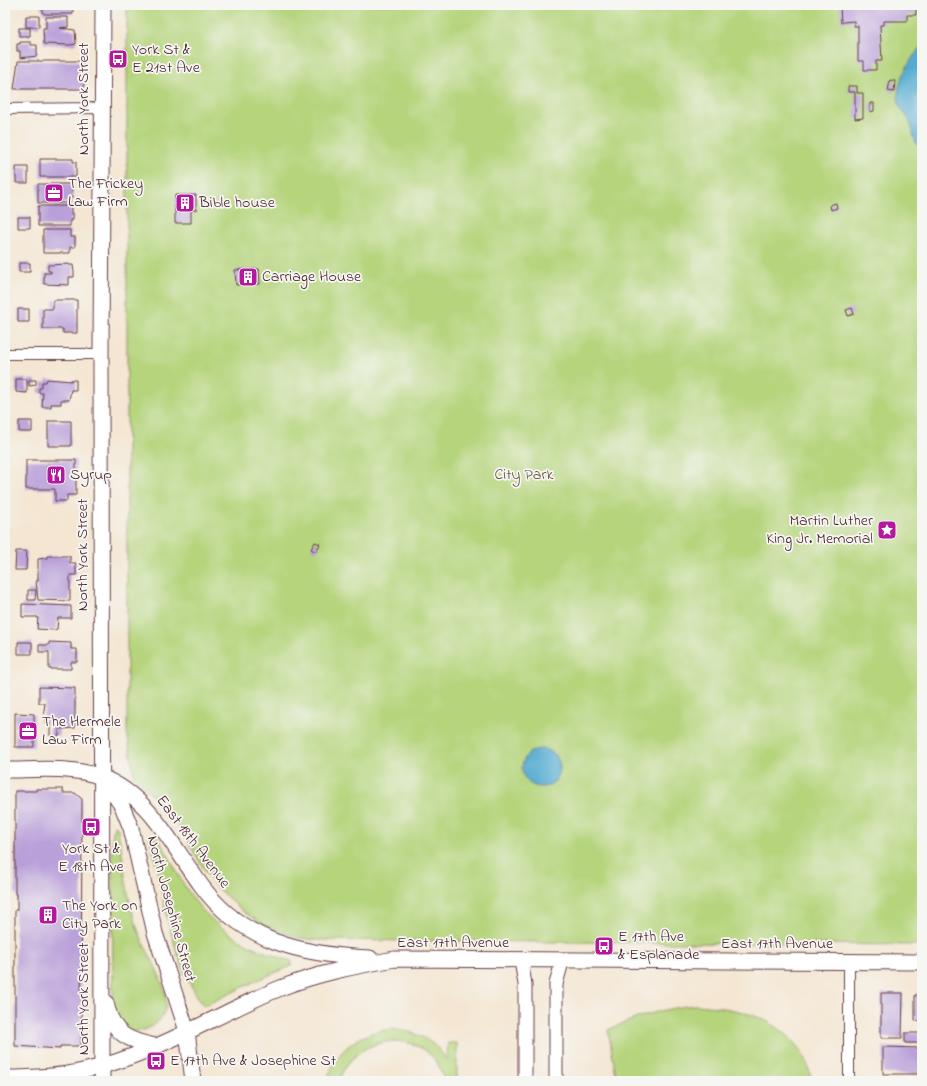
<svg xmlns="http://www.w3.org/2000/svg" width="927" height="1086" font-family="'Indie Flower',sans-serif">
<style>
.green{fill:#b5d47b;stroke:#807a53}
.water{fill:#54abd1;stroke:#4f657e}
.building{fill:#baa0d9}
.lines{fill:none;stroke-linecap:round;stroke-linejoin:round}
.minor-casing{stroke:#643d44;stroke-width:12}
.tertiary-casing{stroke:#643d44;stroke-width:15}
.secondary-casing{stroke:#643d44;stroke-width:17}
.minor{stroke:#fff;stroke-width:10}
.tertiary{stroke:#fff;stroke-width:13}
.secondary{stroke:#fff;stroke-width:15}
.labels{text-anchor:middle;dominant-baseline:central;stroke-width:3.5;stroke-linejoin:round;paint-order:stroke}
.poi-label{font-size:16px;fill:#4a1f2b;stroke:#f6f6f2;text-anchor:start}
.street-label{font-size:16px;fill:#4a1f2b;stroke:#f6f6f2}
.park-label{font-size:16px;fill:#654c3f;stroke:#f6f6f2}
</style>
<rect width="100%" height="100%" fill="#f6f6f2"/>
<filter id="ink" filterUnits="userSpaceOnUse"><feTurbulence type="fractalNoise" baseFrequency=".025" numOctaves="2"/><feDisplacementMap in="SourceGraphic" scale="8" xChannelSelector="R" yChannelSelector="G"/><feConvolveMatrix kernelMatrix="1 2 1 2 8 2 1 2 1" color-interpolation-filters="sRGB"/></filter>
<filter id="wash" filterUnits="userSpaceOnUse"><feTurbulence type="fractalNoise" baseFrequency=".012" numOctaves="4" result="noise"/><feDisplacementMap in="SourceGraphic" scale="16" xChannelSelector="R" yChannelSelector="G"/><feGaussianBlur stdDeviation="0.9" result="paint"/><feColorMatrix in="noise" values="0 0 0 0 0 0 0 0 0 0 0 0 0 0 0 0 0 1.4 0 .05"/><feComposite in="paint" operator="in"/></filter>
<g filter="url(#wash)">
<rect width="100%" height="100%" fill="#f4e6d2"/>
<!-- green -->
<path class="green" d="M127,5h795v940l-607,-5 -16,-2 -28,-9 -26,-16 -27,-24 -16,-23 -20,-35 -11,-15 -37,-40 -7,-44z
M114,825h2l2,4c6,33 8,69 20,101 9,24 25,45 28,70 2,27 -34,41 -46,23 -3,-5 -5,-14 -7,-20l-1,-165z
M155,835c13,16 20,36 31,53 23,38 63,62 106,73l-1,5 -33,14 -54,26c-35,-46 -40,-115 -55,-170z
M695,1005c53,3 105,18 117,76h-195l-9,-51c28,-13 56,-22 87,-25z
M395,1029c22,3 39,11 52,31l1,-17h9v38h-13c-11,-55 -89,-51 -105,0h-12c9,-33 34,-50 68,-52z"/>
<!-- water -->
<path class="water" d="M922,45v105c-11,-10 -7,-15 -12,-27 -2,-6 -7,-11 -10,-16 -8,-21 10,-47 22,-62z
M522 768a19 19 0 1 1 38 0a19 19 0 1 1-38 0Z"/>
<g id="blocks">
<!-- building -->
<path class="building" d="M41,5h32v9h-28l-2,-1v-4h-2z
M840,5h76v10h-9v6h-23v4h-4l2,36h-6v9h-12v-9h-6v-35h-4v-5l-11,1 -2,1z
M26,16h13v11h-13z
M46,17h22v10l-8,1 15,2 1,14 -6,1 -26,-1 -1,-16h3z
M19,28h11v8h-11z
M20,42h11v3h6v11l-17,2v-7h-3v-7h3z
M18,61h66v28h-70z
M890,80l5,1 -1,11 -6,-1z
M848,86h9v7h6v25l-8,1v-27h-7z
M870,103h4v8l-4,1z
M40,159h33v3h3v15h-36z
M16,167h12v16h-12z
M38,184h33l2,13h-3v6h-32z
M5,195h3v12h-3z
M175,195h21v15h-5v13h-16z
M836,203l1,5 -6,2 -1,-5z
M38,206h33v8h2v6h-3v6h-32z
M18,217h12v11h-12z
M43,230h27v7h5v10h-5v6h-27z
M19,263h11v9h-11z
M69,264v1h4l1,7v5h-5v8l-25,-1v-11h7v-2h-3v-6z
M259,269l1,15 -24,1 -1,-15z
M53,300h24v33h-14v-4h-20v-20h10z
M852,308l2,6 -6,2 -2,-6z
M18,309h11v13h-11z
M16,379h11v14l-11,-1z
M47,379l24,2v-1h5v10h-5l-2,10h-8v4h-10v3h-9l1,-14h-4v-5h3v-6h4z
M29,380h7v5l-7,1z
M19,421h13v11h-13z
M48,421h23v25h-23z
M26,460h50v35h-9v6h-12v-12h-29z
M315,542l5,2 -4,8 -5,-3z
M16,551h11l-1,19h-11z
M47,556h23v7h6v12h-6v26l-32,-1 -2,-19h2v-22l9,-1z
M28,590h8l-1,10h-7z
M22,604l49,2v12h-13l-1,11 -2,1 -18,-1 1,-12h-16z
M18,642h14v12h-14z
M49,642l22,1v6h6v13h-6v7h-22v-17h-10v-7h10z
M39,687l36,1v40l-16,1v7h-9v-13h-5v-5h-2l2,-15h-6z
M15,713l19,1v33h-19z
M36,789h27v4h12l7,6 -1,247h-21v3l-45,-3v-136h2v-16h-2v-103h21z
M881,993h22l-1,45h-21z
M917,994h5v28l-7,-2v-24z
M905,1033h17v10h-17z
M883,1047l39,1v26h-39z"/>
</g>
</g>
<g filter="url(#ink)">
<use href="#blocks" fill-opacity="0" stroke="#643d44" stroke-width="1"/>
<g class="lines">
<defs>
<path id="minor" d="M5,109l97,-1
M5,354h96
M849,962v119"/>
<path id="tertiary" d="M521,961l4,23v97
M556,1081v-97l6,-22"/>
<path id="secondary" d="M5,770c31,0 67,-4 96,7 49,19 71,69 100,108 41,57 102,70 169,73
M105,781l17,25 9,22 24,105 32,98 6,50
M106,1003c7,31 20,37 49,43
M5,1078c26,0 53,-1 78,-7 69,-15 130,-55 195,-82 37,-15 77,-23 117,-30l527,3
M102,1081l-1,-727 2,-349"/>
</defs>
<!-- minor casing -->
<use href="#minor" class="minor-casing"/>
<!-- tertiary casing -->
<use href="#tertiary" class="tertiary-casing"/>
<!-- secondary casing -->
<use href="#secondary" class="secondary-casing"/>
<!-- minor -->
<use href="#minor" class="minor"/>
<!-- tertiary -->
<use href="#tertiary" class="tertiary"/>
<!-- secondary -->
<use href="#secondary" class="secondary"/>
</g>
</g>
<!-- icons -->
<defs>
<symbol id="bus-square" viewBox="-11 -11 22 22"><rect x="-9" y="-9" width="18" height="18" rx="4" fill="#b5179e" stroke="#f6f6f2"/><path d="M-5-6H5V4H4V6H2V4H-2V6H-4V4H-5ZM-3.5-4V0h7V-4ZM-3.5 1.2v1.5H-2V1.2ZM2 1.2v1.5H3.5V1.2Z" fill="#fff"/></symbol>
<symbol id="office-square" viewBox="-11 -11 22 22"><rect x="-9" y="-9" width="18" height="18" rx="4" fill="#b5179e" stroke="#f6f6f2"/><path d="M-6-3h4V-5.5h4V-3h4V5H-6ZM-1-4.5V-3h2v-1.5ZM-6 0V1H6V0Z" fill="#fff"/></symbol>
<symbol id="building-square" viewBox="-11 -11 22 22"><rect x="-9" y="-9" width="18" height="18" rx="4" fill="#b5179e" stroke="#f6f6f2"/><path d="M-4-6H4V6H1V3H-1V6H-4ZM-2.5-4.3h1.7v1.8h-1.7ZM.8-4.3h1.7v1.8H.8ZM-2.5-1h1.7V.8h-1.7ZM.8-1h1.7V.8H.8Z" fill="#fff"/></symbol>
<symbol id="restaurant-square" viewBox="-11 -11 22 22"><rect x="-9" y="-9" width="18" height="18" rx="4" fill="#b5179e" stroke="#f6f6f2"/><path d="M-5-6h1v4h1v-4h1v4h1v-4h1v5L-1.5 .5V6h-2V.5L-5-1ZM5-6V6H3V1.5H1.5Q1.5-4 5-6Z" fill="#fff"/></symbol>
<symbol id="sight-square" viewBox="-11 -11 22 22"><rect x="-9" y="-9" width="18" height="18" rx="4" fill="#b5179e" stroke="#f6f6f2"/><path d="M0-6L1.8-2.2L6-1.7L2.9 1.2L3.7 5.4L0 3.3L-3.7 5.4L-2.9 1.2L-6-1.7L-1.8-2.2Z" fill="#fff"/></symbol>
</defs>
<g fill-rule="evenodd">
<use href="#bus-square" x="107" y="48" width="22" height="22"/>
<use href="#office-square" x="43" y="182" width="22" height="22"/>
<use href="#building-square" x="174" y="192" width="22" height="22"/>
<use href="#building-square" x="237" y="266" width="22" height="22"/>
<use href="#restaurant-square" x="45" y="464" width="22" height="22"/>
<use href="#sight-square" x="876" y="519" width="22" height="22"/>
<use href="#office-square" x="17" y="720" width="22" height="22"/>
<use href="#bus-square" x="80" y="816" width="22" height="22"/>
<use href="#building-square" x="37" y="904" width="22" height="22"/>
<use href="#bus-square" x="593" y="935" width="22" height="22"/>
<use href="#bus-square" x="145" y="1050" width="22" height="22"/>
</g>
<g class="labels">
<!-- poi labels -->
<g class="poi-label">
<text x="132" y="50">York St &amp;<tspan x="132" dy="18">E 21st Ave</tspan></text>
<text x="68" y="184">The Frickey<tspan x="68" dy="18">Law Firm</tspan></text>
<text x="199" y="203">Bible house</text>
<text x="262" y="277">Carriage House</text>
<text x="70" y="475">Syrup</text>
<text x="873" y="521" text-anchor="end">Martin Luther<tspan x="873" dy="18">King Jr. Memorial</tspan></text>
<text x="42" y="722">The Hermele<tspan x="42" dy="18">Law Firm</tspan></text>
<text x="91" y="849" text-anchor="middle">York St &amp;<tspan x="91" dy="18">E 18th Ave</tspan></text>
<text x="62" y="906">The York on<tspan x="62" dy="18">City Park</tspan></text>
<text x="618" y="937">E 17th Ave<tspan x="618" dy="18">&amp; Esplanade</tspan></text>
<text x="170" y="1061">E 17th Ave &amp; Josephine St</text>
</g>
<!-- street labels -->
<g class="street-label">
<text transform="translate(84 99) rotate(-90)">North York Street</text>
<text transform="translate(83 555) rotate(-90)">North York Street</text>
<text transform="translate(193 842) rotate(53)">East 18th Avenue</text>
<text transform="translate(171 909) rotate(75)">North Josephine Street</text>
<text x="453" y="943">East 17th Avenue</text>
<text x="777" y="944">East 17th Avenue</text>
<text transform="translate(84 999) rotate(-90)">North York Street</text>
</g>
<!-- park labels -->
<g class="park-label">
<text x="524" y="475">City Park</text>
</g>
</g>
<!-- margin -->
<rect width="927" height="1086" fill="none" stroke="#f6f6f2" stroke-width="20"/>
</svg>
